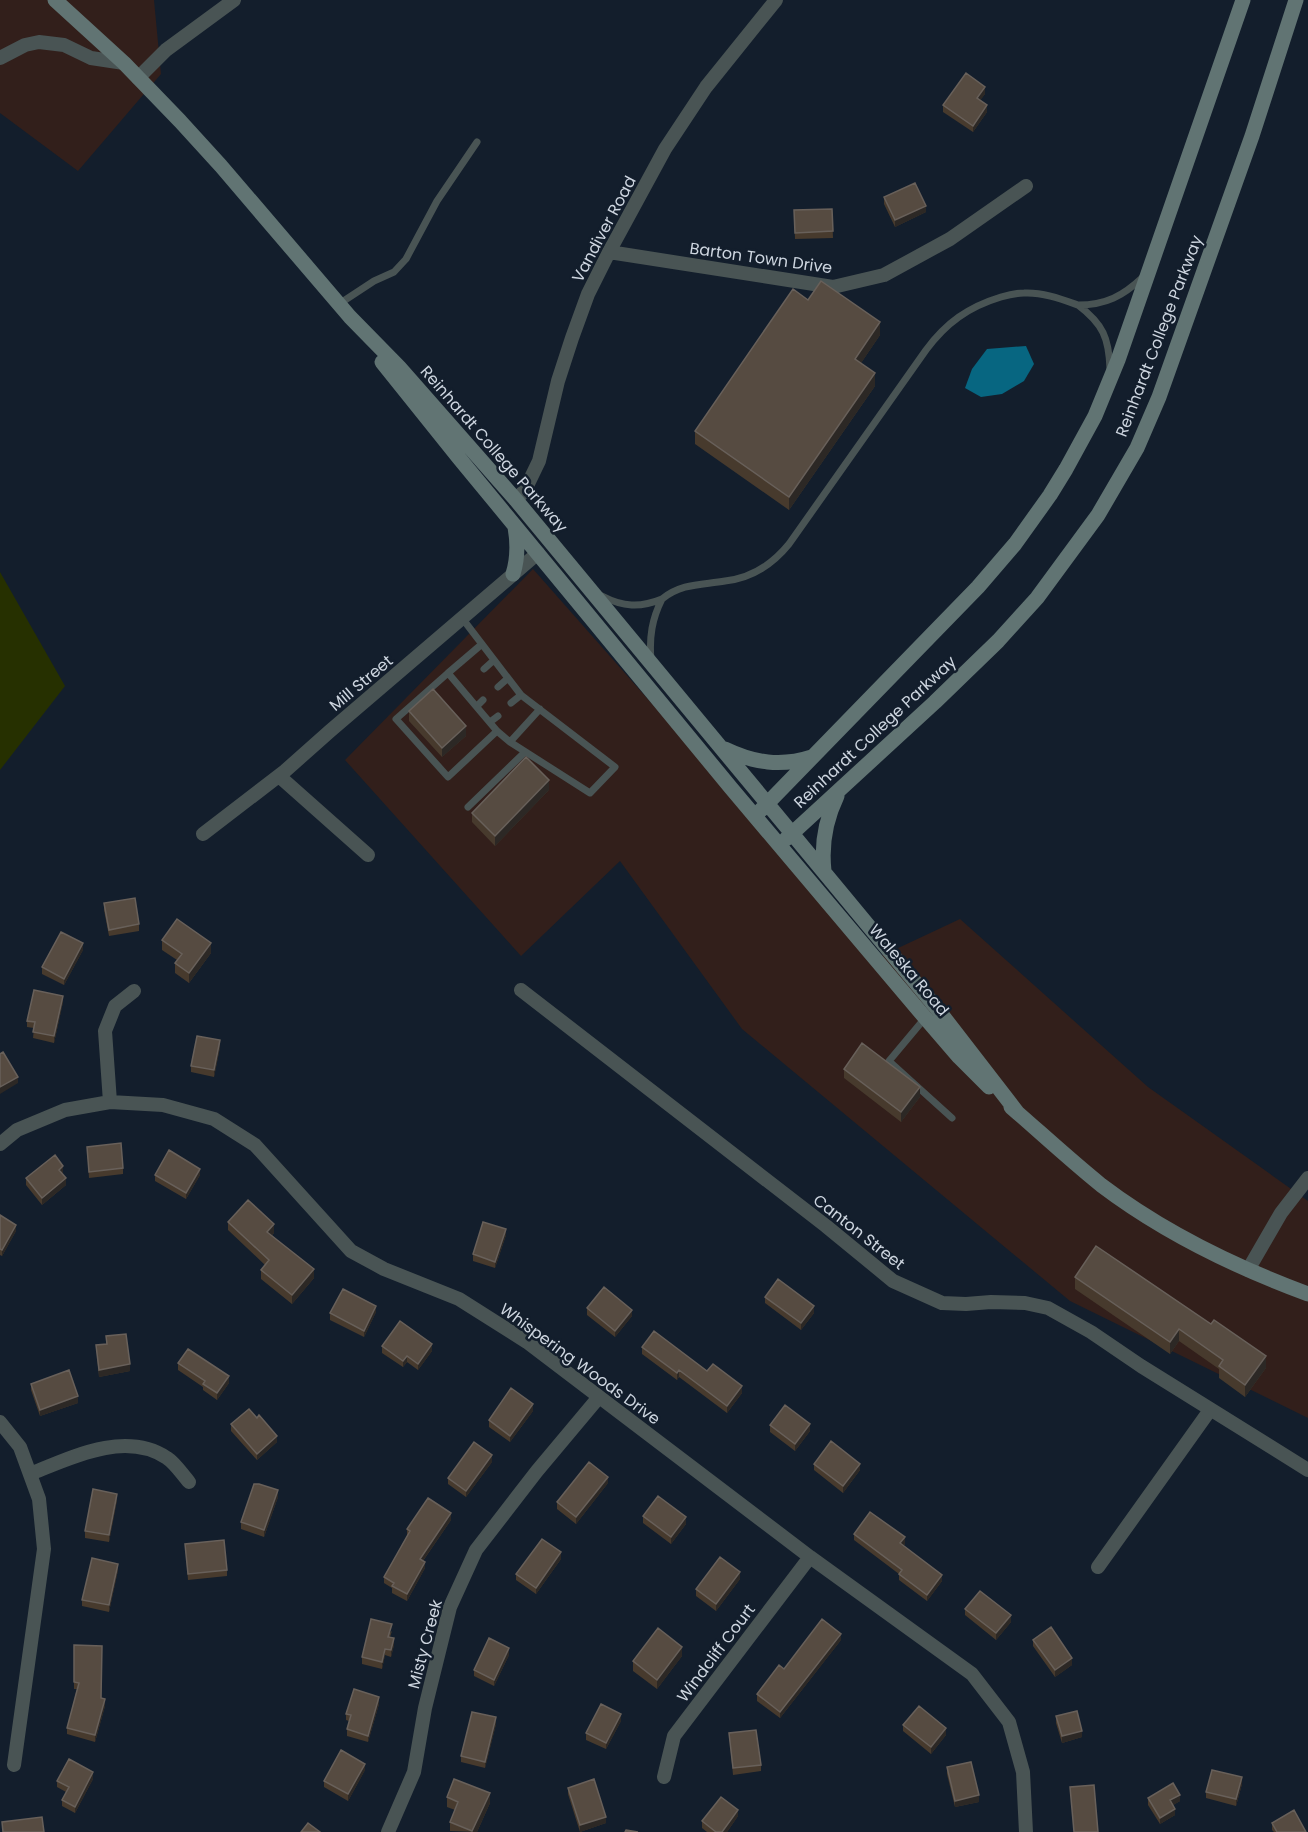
<svg xmlns="http://www.w3.org/2000/svg" width="1308" height="1832" font-family="Poppins,sans-serif">
<style>
.commercial{fill:#321f1b}
.green{fill:#263000}
.water{fill:#076681}
.lines{fill:none;stroke-linecap:round;stroke-linejoin:round}
.lane{stroke:#495454;stroke-width:7}
.street{stroke:#495454;stroke-width:14}
.secondary{stroke:#617473;stroke-width:15}
.wall{fill:#473a2d}
.shaded-wall{fill:#2c2825}
.building{fill:#564b41;stroke:#68605a;stroke-width:1.5}
.labels{text-anchor:middle;dominant-baseline:central;stroke-width:5;stroke-linejoin:round;paint-order:stroke}
.street-label{font-size:16px;fill:#ced6e0;stroke:#131e2c}
</style>
<rect width="100%" height="100%" fill="#131e2c"/>
<!-- commercial -->
<path class="commercial" d="M0,0h154l7,74 -83,97 -78,-58z
M533,569l233,264 113,124 81,-38 188,168 160,114v217l-238,-117 -328,-272 -122,-168 -99,95 -176,-196z"/>
<!-- green -->
<path class="green" d="M0,572l65,114 -65,84z"/>
<!-- water -->
<path class="water" d="M1026,346l8,18 -10,17 -22,13 -21,3 -16,-9 7,-19 15,-20z"/>
<g class="lines">
<!-- lane -->
<path class="lane" d="M339,304l35,-23 20,-9 12,-13 31,-58 40,-59
M1110,369c-1,-31 -7,-45 -32,-64 28,0 45,-9 65,-28
M602,596c21,11 38,12 60,3 -10,20 -13,38 -11,61
M662,599c20,-16 40,-14 63,-18 27,-3 47,-16 64,-37l137,-194c20,-27 42,-43 75,-53 7,-2 15,-4 23,-4 18,-1 37,6 54,12
M462,618l59,77 94,72 -25,26 -80,-51
M482,644l-34,29 49,58 13,11 30,-33
M484,669l10,-9
M448,673l-52,46 52,58 49,-46
M498,687l10,-9
M511,703l10,-8
M477,706l6,-6
M490,722l8,-6
M468,807l57,-55
M925,1018l-36,43 63,57"/>
<!-- street -->
<path class="street" d="M0,58l25,-13 14,-3 25,3 27,13 33,5
M138,78l28,-28 68,-50
M609,252l224,35 51,-12 66,-36 76,-53
M516,500l9,-10 14,-29 19,-80 14,-43 16,-44 21,-42 56,-103 41,-62 70,-87
M279,776l89,79
M203,834l82,-63 45,-40 208,-178
M521,990l305,236 67,55 49,22 24,1 25,-2 34,1 23,5 43,24 50,34 167,104
M110,1102l-5,-71 10,-25 19,-15
M0,1144l17,-14 48,-20 45,-8 53,3 51,14 41,26 96,106 33,18 75,30 68,43 283,215 162,117 37,48 14,50 3,60
M1248,1270l33,-57 27,-35
M0,1422l20,25 19,52 5,50 -30,216
M30,1474c40,-16 95,-44 137,-16 8,5 15,16 22,24
M1098,1567l112,-157
M664,1777l10,-41 136,-179
M388,1832l26,-60 11,-64 25,-101 26,-57 61,-79 62,-74"/>
<!-- secondary -->
<path class="secondary" d="M55,0l69,63 56,58 41,45 129,151 49,50 117,133 423,511 78,101
M382,362l77,96 272,330 196,232 32,37 30,30
M513,574c5,-16 5,-30 2,-47
M725,749c29,14 56,18 87,8
M761,810l217,-223 37,-43 35,-49 16,-26 29,-53 23,-56 125,-360
M786,839l149,-137 63,-61 39,-43 61,-83 39,-67 22,-51 93,-261 44,-136
M824,871c-3,-27 1,-50 13,-75
M1011,1107c30,26 59,53 90,78 62,47 134,82 207,109"/>
</g>
<!-- wall -->
<path class="wall" d="M985,94l-5,6 7,12 -14,20 -30,-20v-7z
M884,197l42,15 -31,15 -11,-23z
M832,209l1,29 -38,1 -1,-29z
M808,300l72,35 -19,28 14,23 -86,124 -94,-66v-13z
M409,711l57,25 -24,21 -33,-36z
M549,790l-54,56 -23,-24v-9z
M104,903l35,21v7l-30,5 -5,-26z
M162,940l49,13 -22,30 -14,-10v-10l2,-3 -15,-10z
M83,950l-19,35 -22,-11v-7z
M63,1002l-9,41 -21,-5 1,-10 -7,-1v-6z
M220,1047l-6,30 -23,-5v-6z
M844,1069l76,28 -19,25 -57,-44z
M87,1147l36,21v6l-34,4z
M62,1173l4,12 -24,20 -16,-20v-7l37,-5z
M155,1175h45l-14,24 -31,-18z
M0,1215l16,16 -14,25 -2,-1z
M228,1222l46,11 -2,2 42,43 -22,26 -31,-25v-9l4,-5 -37,-35z
M506,1235l-11,33 -22,-7v-7z
M1075,1277l191,91 -21,29 -26,-19v-9l-40,-28 -9,13 -95,-65z
M765,1297l49,16 -13,17 -36,-27z
M587,1308l45,8 -17,21 -28,-22z
M376,1312l-12,25 -34,-17v-7z
M106,1336l24,35 -31,6 -3,-32 10,-1z
M382,1346l50,5 -14,19 -11,-8 -4,5 -21,-14z
M642,1347l65,24 35,22 -15,20 -48,-36 -2,3 -35,-26z
M178,1363l51,20 -12,17 -14,-10v-3l-25,-17z
M31,1384l47,19 -38,13 -9,-26z
M533,1411l-23,31 -21,-15v-7z
M231,1424l46,18 -20,18 -26,-29z
M770,1425l40,6 -15,20 -25,-19z
M492,1462l-26,35 -18,-13v-6z
M814,1464l46,6 -17,23 -29,-23z
M608,1483l-32,41 -19,-15v-7z
M278,1497l-14,40 -23,-8v-7z
M117,1500l-8,42 -24,-4v-7z
M643,1516l43,8 -15,20 -28,-21z
M451,1520l-28,41 2,7 -18,33 -15,-8v-5l-8,-5v-6l23,-41v-7z
M854,1534l51,10 -2,2 39,35 -15,20 -28,-21v-6l-45,-34z
M185,1544l42,26v6l-39,4z
M561,1559l-25,35 -20,-14v-6z
M118,1570l-9,42 -27,-6v-6z
M740,1579l-24,32 -20,-15v-7z
M965,1609l46,13 -15,18 -31,-25z
M392,1631l-2,6 4,8 -3,12 -6,-2 -3,14 -20,-5v-7z
M841,1640l-61,78 -23,-17v-7l27,-25z
M1033,1640l39,25 -17,12 -22,-31z
M74,1645l31,61 -10,36 -28,-8v-6l10,-39h-3z
M509,1655l-15,31 -20,-10v-6z
M682,1656l-25,33 -24,-18v-10z
M379,1704l-11,38 -21,-6v-7l2,-8 -3,-1v-6z
M1056,1716l26,21 -20,6 -6,-20z
M621,1721l-15,28 -20,-9v-7z
M496,1724l-11,44 -24,-6v-6z
M903,1725l43,10 -15,19 -28,-23z
M729,1733l32,32v6l-28,4z
M947,1767l32,35 -24,5 -8,-33z
M365,1770l-17,31 -24,-14v-6z
M93,1779l-18,34 -13,-7v-6l4,-8 -9,-5v-6z
M1242,1784l-6,22 -30,-8v-6z
M568,1788l38,35 -26,9 -12,-38z
M447,1797l43,6 -13,29 -27,-1v-9l5,-12 -8,-3z
M1148,1798l32,3 -7,4 2,10 -15,9 -12,-19z
M738,1816l-11,16h-20l-5,-4v-7z
M1272,1823l34,9h-32l-2,-2z"/>
<!-- shaded-wall -->
<path class="shaded-wall" d="M985,87v7l-8,11v-7z
M987,105v7l-14,20v-6z
M926,206v6l-31,15v-7z
M880,322v13l-25,37v-13z
M875,373v13l-86,124v-13z
M466,726v10l-24,21v-9z
M549,780v10l-54,56v-10z
M83,943v7l-19,35v-6z
M211,943v10l-22,30v-10z
M63,996v6l-9,41v-7z
M220,1040v7l-6,30v-7z
M18,1077v6l-18,11v-7z
M920,1087v10l-19,25v-10z
M63,1166v7l-4,3v-6z
M200,1169v6l-14,24v-6z
M66,1178v7l-24,20v-7z
M274,1224v9l-7,7v-8z
M16,1225v6l-14,25v-6z
M506,1229v6l-11,33v-6z
M314,1269v9l-22,26v-9z
M376,1306v6l-12,25v-6z
M814,1306v7l-13,17v-7z
M632,1310v6l-17,21v-6z
M1179,1329v12l-9,13v-12z
M432,1344v7l-14,19v-6z
M407,1356v6l-4,5v-6z
M1266,1356v12l-21,29v-12z
M130,1364v7l-31,6v-7z
M679,1370v7l-2,3v-7z
M229,1376v7l-12,17v-7z
M742,1386v7l-15,20v-7z
M78,1396v7l-38,13v-6z
M533,1404v7l-23,31v-6z
M810,1424v7l-15,20v-7z
M277,1436v6l-20,18v-6z
M492,1455v7l-26,35v-6z
M860,1464v6l-17,23v-7z
M608,1477v6l-32,41v-7z
M278,1490v7l-14,40v-7z
M117,1494v6l-8,42v-7z
M451,1513v7l-31,45v-6z
M686,1517v7l-15,20v-7z
M905,1537v7l-5,6v-7z
M561,1552v7l-25,35v-6z
M425,1562v6l-18,33v-7z
M118,1564v6l-9,42v-7z
M740,1572v7l-24,32v-7z
M942,1575v6l-15,20v-6z
M1011,1615v7l-15,18v-7z
M841,1634v6l-61,78v-6z
M394,1638v7l-3,12v-7z
M682,1647v9l-25,33v-9z
M509,1648v7l-15,31v-6z
M385,1649v6l-3,14v-7z
M1072,1658v7l-17,12v-7z
M379,1697v7l-11,38v-6z
M105,1699v7l-10,36v-7z
M621,1714v7l-15,28v-6z
M496,1717v7l-11,44v-6z
M946,1728v7l-15,19v-7z
M1082,1731v6l-20,6v-7z
M365,1764v6l-17,31v-7z
M93,1772v7l-18,34v-6z
M1242,1777v7l-6,22v-7z
M490,1793v10l-13,29h-5z
M979,1795v7l-24,5v-6z
M1180,1795v6l-10,6v-7z
M1175,1809v6l-15,9v-6z
M738,1810v6l-11,16h-5z
M606,1817v6l-26,9v-7z"/>
<!-- building -->
<path class="building" d="M966,73l19,14 -8,11 10,7 -14,21 -30,-21z
M915,183l11,23 -31,14 -11,-23z
M832,209l1,22 -38,2 -1,-23z
M821,281l59,41 -25,37 20,14 -86,124 -94,-66 98,-142 15,11z
M433,689l33,37 -24,22 -33,-37z
M526,757l23,23 -54,56 -23,-23z
M135,898l4,26 -30,6 -5,-27z
M177,919l34,24 -22,30 -14,-10 7,-9 -20,-14z
M61,932l22,11 -19,36 -22,-12z
M34,990l29,6 -9,40 -21,-4 2,-10 -8,-1z
M197,1036l23,4 -6,30 -23,-4z
M862,1043l58,44 -19,25 -57,-43z
M3,1052l15,25 -18,10v-33z
M121,1143l2,25 -34,4 -2,-25z
M169,1150l31,19 -14,24 -31,-18z
M55,1155l8,11 -4,4 7,8 -24,20 -16,-20z
M248,1200l26,24 -7,8 47,37 -22,26 -31,-25 8,-10 -41,-38z
M0,1215l16,10 -14,25 -2,-1z
M483,1222l23,7 -11,33 -22,-8z
M1096,1246l115,78 3,-4 52,36 -21,29 -26,-19 4,-6 -44,-31 -9,13 -95,-65z
M778,1279l36,27 -13,17 -36,-26z
M604,1287l28,23 -17,21 -28,-23z
M343,1289l33,17 -12,25 -34,-18z
M400,1321l32,23 -14,20 -11,-8 -4,5 -21,-15z
M654,1331l53,40 6,-7 29,22 -15,20 -48,-36 -2,3 -35,-26z
M126,1334l4,30 -31,6 -3,-25 11,-1 -1,-8z
M188,1349l41,27 -12,17 -14,-9 2,-3 -27,-18z
M69,1370l9,26 -38,14 -9,-26z
M511,1388l22,16 -23,32 -21,-16z
M785,1405l25,19 -15,20 -25,-19z
M249,1409l8,9 2,-3 18,21 -20,18 -26,-30z
M831,1441l29,23 -17,22 -29,-22z
M474,1442l18,13 -26,36 -18,-13z
M589,1462l19,15 -32,40 -19,-15z
M254,1484h5l19,6 -14,40 -23,-8z
M93,1489l24,5 -8,41 -24,-4z
M658,1496l28,21 -15,20 -28,-21z
M428,1498l23,15 -31,46 5,3 -18,32 -15,-8 2,-3 -10,-6 26,-46 -3,-2z
M870,1512l35,25 -5,6 42,32 -15,20 -28,-21 3,-4 -48,-36z
M542,1539l19,13 -25,36 -20,-14z
M224,1540l3,30 -39,4 -3,-30z
M720,1557l20,15 -24,32 -20,-15z
M92,1558l26,6 -9,41 -27,-5z
M980,1591l31,24 -15,18 -31,-24z
M371,1619l21,5 -4,13 6,1 -3,12 -6,-1 -3,13 -20,-5z
M822,1619l19,15 -61,78 -23,-18 22,-29 5,4z
M1051,1627l21,31 -17,12 -22,-30z
M658,1628l24,19 -25,33 -24,-19z
M489,1638l20,10 -15,32 -20,-10z
M74,1645l28,1 -1,52 4,1 -10,36 -28,-7 12,-45 -5,-1z
M354,1689l25,8 -11,39 -21,-7 4,-14 -5,-1z
M601,1704l20,10 -15,29 -20,-10z
M919,1706l27,22 -15,19 -28,-22z
M1077,1711l5,20 -20,5 -6,-20z
M472,1712l24,5 -11,45 -24,-6z
M756,1730l5,35 -28,3 -4,-35z
M341,1750l24,14 -17,30 -24,-13z
M69,1759l24,13 -18,35 -13,-7 7,-13 -12,-6z
M971,1762l8,33 -24,6 -8,-34z
M1212,1770l30,7 -6,22 -30,-7z
M454,1779l36,14 -18,38 -22,-9 8,-20 -11,-5z
M594,1779l12,38 -26,8 -12,-37z
M1173,1783l7,12 -10,5 5,9 -15,9 -12,-20z
M1094,1785l4,47h-24l-4,-45z
M721,1797l17,13 -16,22h-6l-14,-11z
M1294,1810l12,22h-29l-5,-9z
M42,1817l2,15h-41l-1,-10z
M308,1823l12,9h-19z
M626,1830l12,2h-13z"/>
<g class="labels">
<!-- street labels -->
<g class="street-label">
<text transform="translate(604 229) rotate(-62)">Vandiver Road</text>
<text transform="translate(761 258) rotate(8)">Barton Town Drive</text>
<text transform="translate(1159 336) rotate(-69)">Reinhardt College Parkway</text>
<text transform="translate(494 449) rotate(49)">Reinhardt College Parkway</text>
<text transform="translate(361 683) rotate(-40)">Mill Street</text>
<text transform="translate(875 732) rotate(-43)">Reinhardt College Parkway</text>
<text transform="translate(909 970) rotate(50)">Waleska Road</text>
<text transform="translate(859 1232) rotate(38)">Canton Street</text>
<text transform="translate(580 1364) rotate(36)">Whispering Woods Drive</text>
<text transform="translate(425 1644) rotate(-75)">Misty Creek</text>
<text transform="translate(716 1653) rotate(-53)">Windcliff Court</text>
</g>
</g>
</svg>
